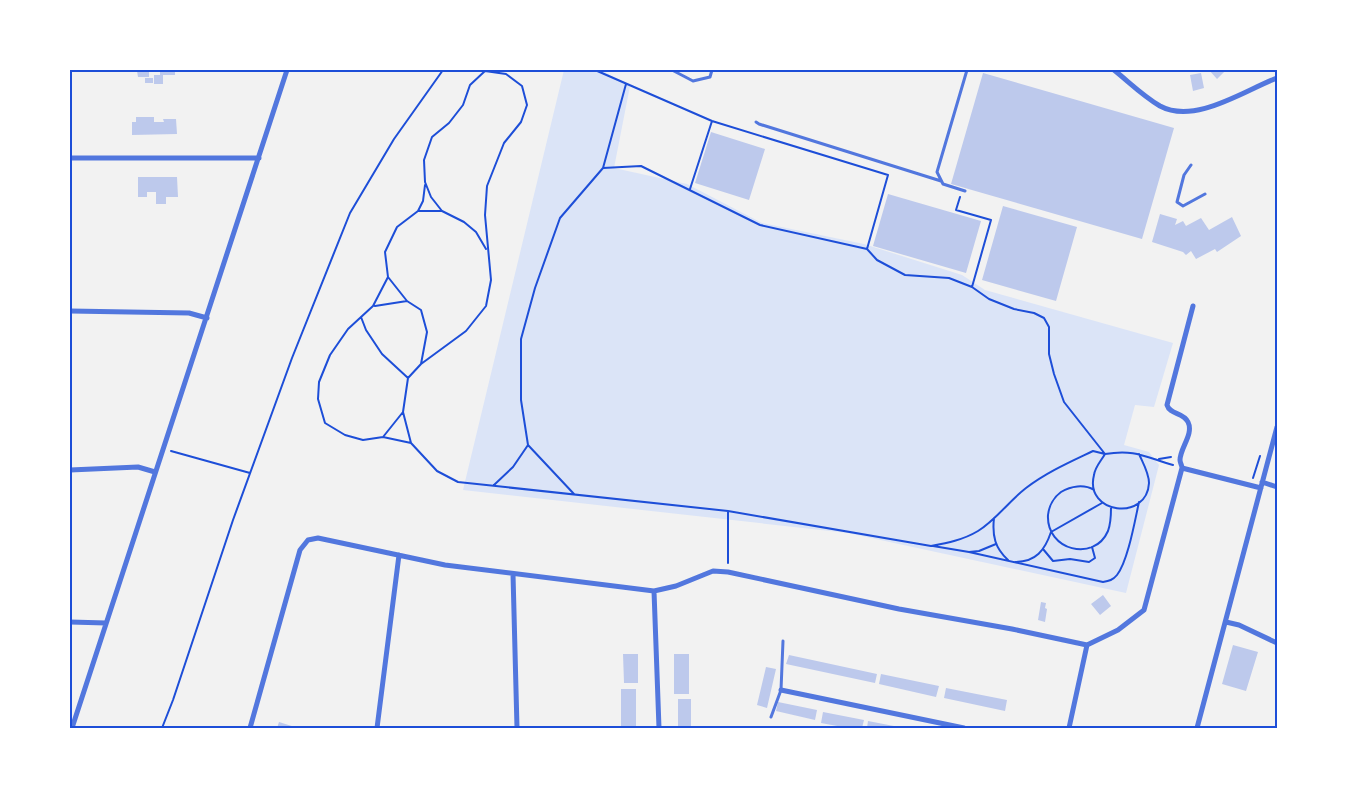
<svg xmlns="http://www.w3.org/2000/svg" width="1347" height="798" font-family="Georgia,serif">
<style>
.green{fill:#dbe4f7}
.building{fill:#bdc9ec}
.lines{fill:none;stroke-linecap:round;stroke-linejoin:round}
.path{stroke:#1d4ed8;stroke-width:2}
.service{stroke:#5277de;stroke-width:3}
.minor{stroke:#5277de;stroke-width:5}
.neatline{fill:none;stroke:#1d4ed8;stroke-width:2}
</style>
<rect width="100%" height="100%" fill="#f2f2f2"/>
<!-- green -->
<path class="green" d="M564,70h37l29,16 -16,82 73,16 75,39 102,21 98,31 23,15 188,53 -19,64 -19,-2 -11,40 25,7 10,13 -33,128 -278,-60 -385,-43z"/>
<!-- building -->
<path class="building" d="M149,70v7h-11l-1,-6z
M160,70h15v5h-12v9h-9v-9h6z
M1209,70h17l-9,9z
M983,73l191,55 -32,111 -191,-55z
M1201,73l3,15 -11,3 -3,-16z
M145,78h8v5h-8z
M136,117h18v5h10l-1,-3h13l1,15 -45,1v-13h4z
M711,132l54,17 -16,51 -54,-17z
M138,177h39l1,20h-12v7h-10v-12h-9v5h-9z
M888,194l93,27 -15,52 -93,-27z
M1003,206l74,21 -21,74 -74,-21z
M1160,214l17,5 -2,6 8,-4 3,5 15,-8 8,12 23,-13 9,19 -24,16 -2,-3 -19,10 -5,-8 -5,4 -3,-3 -31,-10z
M1103,595l8,11 -11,9 -9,-11z
M1041,602l5,1 -1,5 2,1 -2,13 -7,-2z
M1233,645l25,7 -12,39 -24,-7z
M623,654h15v29h-14z
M674,654h15v40h-15z
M789,655l88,19 -2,9 -89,-19z
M766,667l10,2 -9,39 -10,-3z
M881,674l58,12 -3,11 -57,-13z
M946,688l61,12 -2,11 -61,-13z
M621,689h15v39h-15z
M678,699h13v29h-13z
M778,702l39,8 -2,10 -39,-9z
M823,712l41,8 -2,8h-14l-27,-5z
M868,721l31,6v1h-32z
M279,722l19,6h-21z"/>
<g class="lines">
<!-- path -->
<path class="path" d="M595,70l117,51 176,54 -21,74
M626,84l-23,84 38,-2 119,59 107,24 10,11 28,15 44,3 23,9 17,12 25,10 20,4 10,5 5,9v27l5,20 10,28 41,52c30,-5 40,3 68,11
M690,189l22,-68
M960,197l-4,13 35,10 -19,67
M418,211l5,-10 2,-16
M388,277l-15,29 -25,23 -18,26 -11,27 -1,17 7,24 20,12 18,5 20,-3 28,6 26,28 21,11 270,29 203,35c16,-3 32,-6 47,-15 18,-11 31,-30 48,-43 21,-16 44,-26 67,-37l12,3c-4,7 -10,13 -11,21 -10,39 53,47 55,8 0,-10 -6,-20 -10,-29
M375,306l32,-5
M361,317l5,13 16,24 26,24
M421,364l6,-32 -6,-22 -14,-9 -19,-24 -3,-25 12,-25 21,-16h24l22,11 12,10 10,17
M383,437l20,-25
M411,443l-8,-31 5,-34 13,-14 45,-33 20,-25 5,-26 -6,-65 2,-29 17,-43 17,-21 6,-17 -5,-19 -16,-12 -21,-3 -15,14 -7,20 -14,18 -17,14 -8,23 1,22 6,15 11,14
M171,451l79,22
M1159,459l12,-2
M1253,478l7,-22
M494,485l19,-18 15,-22
M1094,490c-10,-6 -23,-4 -33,2 -7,5 -12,14 -13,23 -2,35 46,48 60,16 3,-8 3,-15 3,-23
M574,494l-46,-49 -7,-45v-61l14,-51 25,-70 43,-50
M728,511v52
M994,518c-2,18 1,30 14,42
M933,546l36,6 10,-1 17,-7
M1043,549l10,12 17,-2 19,3 6,-4 -3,-11
M969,552l134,30c6,-1 10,-2 14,-7 11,-14 18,-55 22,-73
M1015,562c21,0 30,-12 36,-30l51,-29
M162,728l11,-28 60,-180 59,-162 58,-145 44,-74 49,-69"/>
<!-- service -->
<path class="service" d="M672,70l21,11 17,-4 2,-7
M756,122l3,2 182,57
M1191,165l-7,10 -7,27 6,4 22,-12
M965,191l-22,-7 -6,-12 30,-102
M771,717l10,-27 2,-49"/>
<!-- minor -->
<path class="minor" d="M1114,70c15,12 29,26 46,36 35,19 85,-16 117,-28
M70,158h189
M70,311l119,2 18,5
M1182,468l79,20
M70,470l68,-3 17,5
M1262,482l15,5
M513,574l4,154
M654,591l5,137
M70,622l36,1
M1226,622l13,3 38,18
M1087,645l31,-15 26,-20 38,-142c0,-3 -2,-5 -2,-8 0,-12 14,-26 8,-38 -5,-10 -18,-7 -21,-17l26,-99
M781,690l183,38
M72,728l215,-658
M250,728l50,-178 8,-10 10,-2 127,27 209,26 22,-5 37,-15 15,1 171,37 113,20 75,16
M377,728l22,-173
M1069,728l18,-83
M1197,728l80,-301"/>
</g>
<!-- border -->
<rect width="1347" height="798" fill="none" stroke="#ffffff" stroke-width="142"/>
<rect x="71" y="71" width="1205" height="656" class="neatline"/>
</svg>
